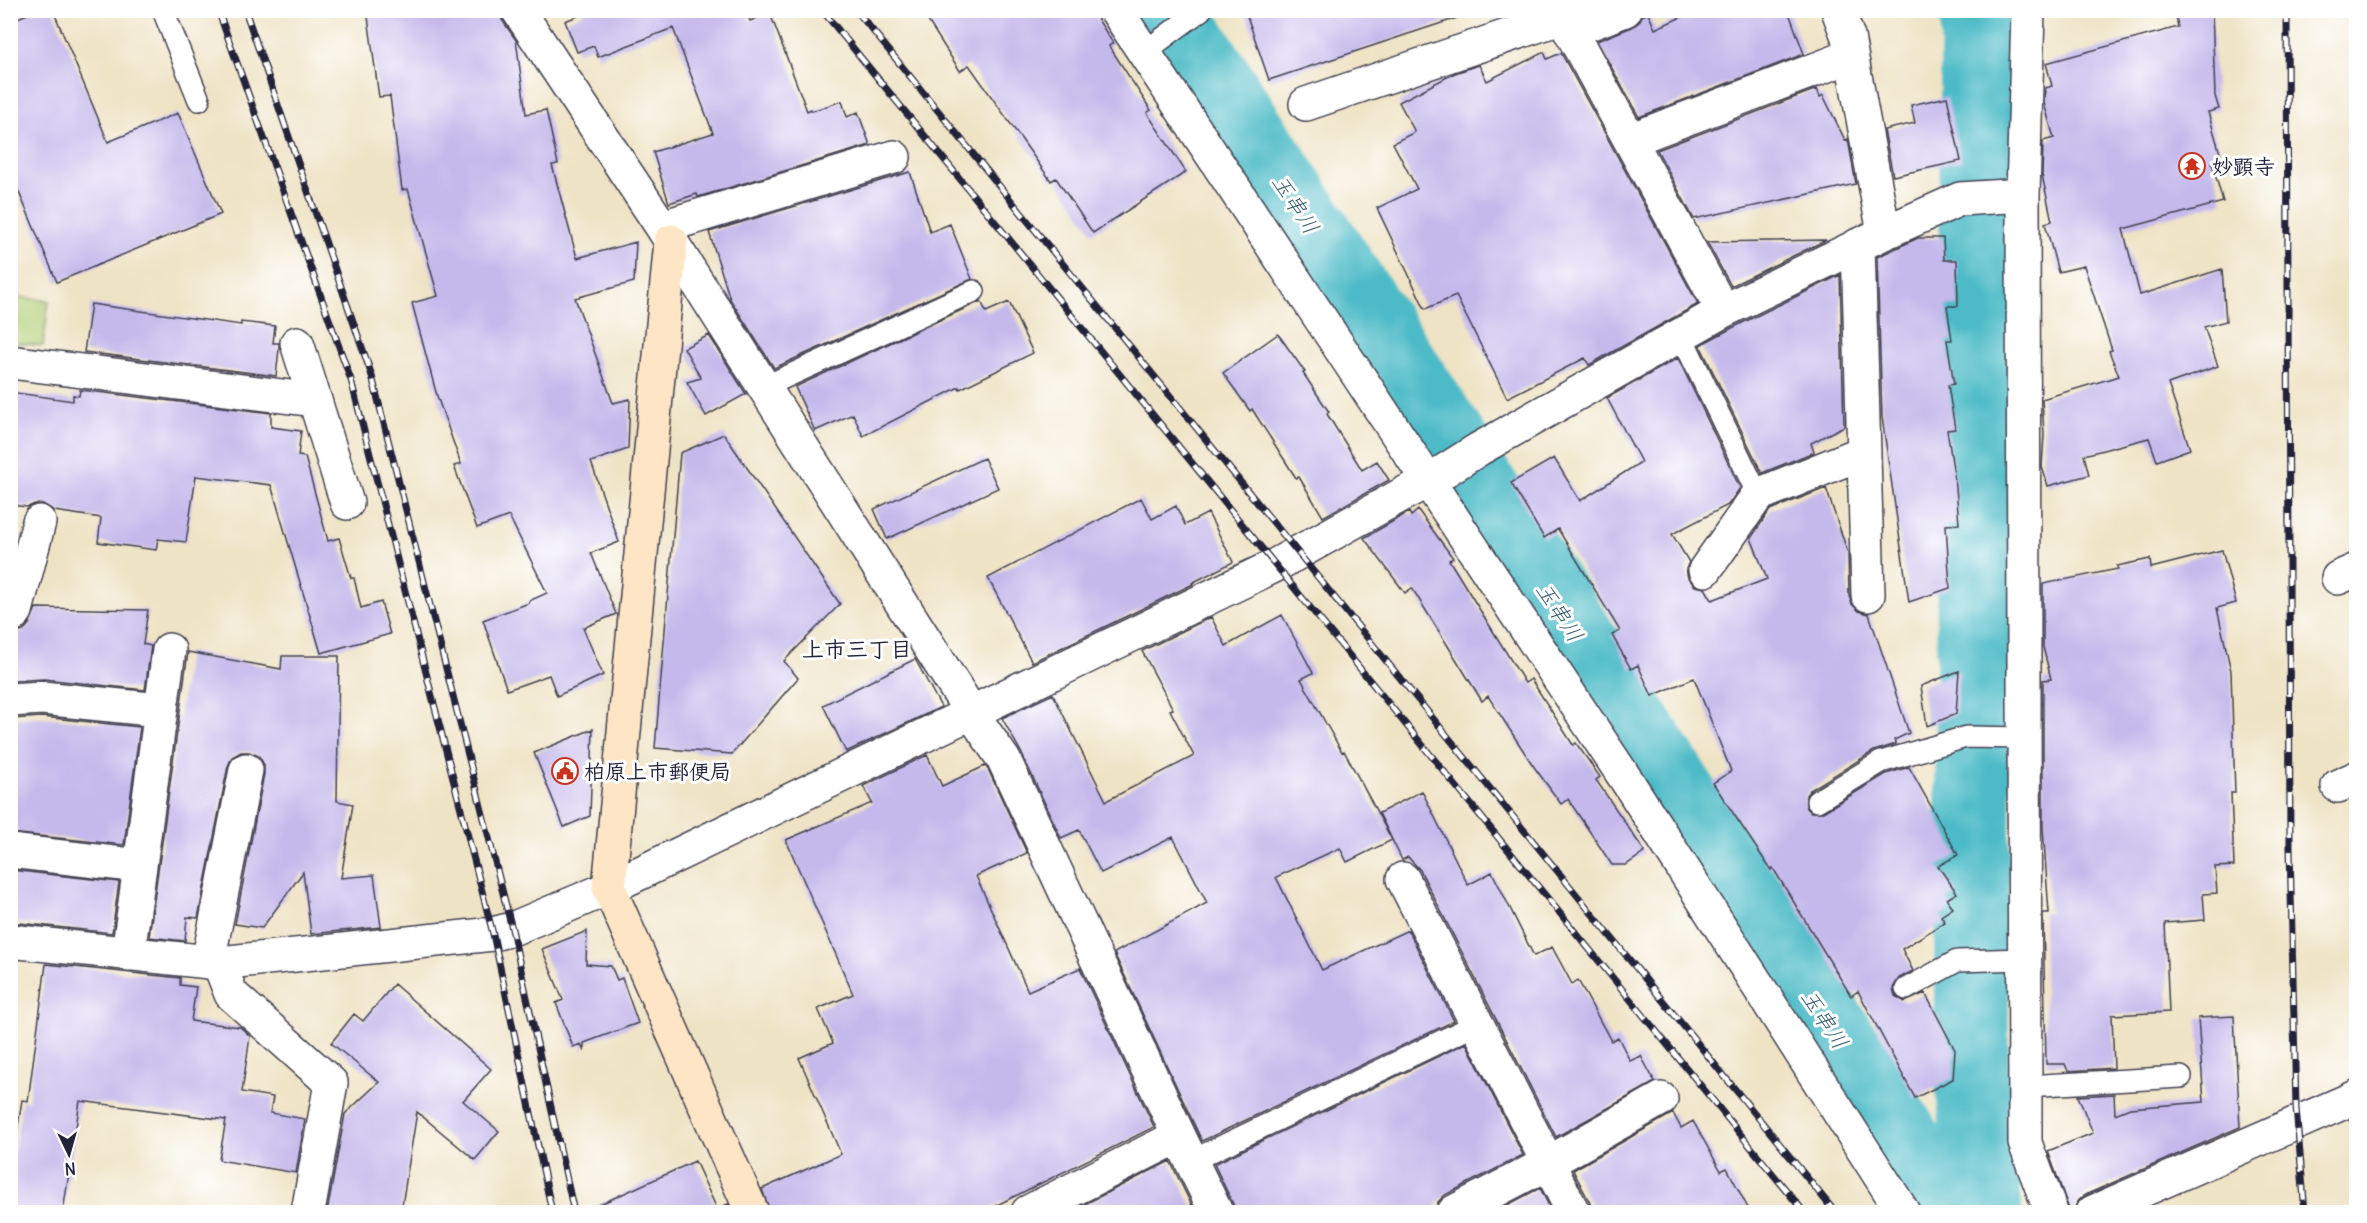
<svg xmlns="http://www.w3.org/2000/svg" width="2367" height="1223" font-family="Delius,'Klee One',sans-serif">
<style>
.green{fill:#b2cf76;stroke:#6a7858;stroke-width:1.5}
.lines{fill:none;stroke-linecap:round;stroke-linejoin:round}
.river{stroke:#4ebbc7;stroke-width:75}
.building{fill:#c5b9eb}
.lane-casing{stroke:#413f50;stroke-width:24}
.street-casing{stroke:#413f50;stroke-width:36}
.secondary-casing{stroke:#413f50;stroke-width:36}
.lane{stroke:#fff;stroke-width:21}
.street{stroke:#fff;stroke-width:33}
.secondary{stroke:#fde5c5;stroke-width:33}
.rail-casing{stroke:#22223b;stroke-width:7}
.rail{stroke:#fff;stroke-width:4.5;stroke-dasharray:14;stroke-linecap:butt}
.labels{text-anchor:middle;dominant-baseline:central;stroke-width:6;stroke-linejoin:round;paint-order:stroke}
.poi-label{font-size:21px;font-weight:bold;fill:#22223b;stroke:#fff;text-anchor:start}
.water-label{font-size:22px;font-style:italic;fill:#345f73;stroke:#fff}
.neighbourhood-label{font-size:22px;font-weight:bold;fill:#22223b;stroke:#fff}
</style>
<rect width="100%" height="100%" fill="#fff"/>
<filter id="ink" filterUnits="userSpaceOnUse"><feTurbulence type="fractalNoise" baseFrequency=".0167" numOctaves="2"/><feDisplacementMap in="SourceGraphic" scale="12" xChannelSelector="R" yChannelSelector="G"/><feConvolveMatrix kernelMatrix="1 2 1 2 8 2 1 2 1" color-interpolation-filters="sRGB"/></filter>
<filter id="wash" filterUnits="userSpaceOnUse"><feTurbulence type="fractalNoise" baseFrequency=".008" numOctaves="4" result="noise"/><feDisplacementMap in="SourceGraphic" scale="24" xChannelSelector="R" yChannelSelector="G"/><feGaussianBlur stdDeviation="1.35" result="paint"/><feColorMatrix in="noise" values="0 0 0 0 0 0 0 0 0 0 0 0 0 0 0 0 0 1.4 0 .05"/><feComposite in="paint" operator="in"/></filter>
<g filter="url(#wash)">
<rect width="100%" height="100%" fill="#efe3c5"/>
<!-- green -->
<path class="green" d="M11,296l38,5 -6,45 -32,-4z"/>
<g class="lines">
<!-- river -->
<path class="river" d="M1170,10l781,1202
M1978,10l-7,1052 14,150"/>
</g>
<g id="blocks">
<!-- building -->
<path class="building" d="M38,10h15l55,132 70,-29 43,101 -164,68 -47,-111v-150z
M367,10h132l3,10 14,20 10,74 20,-4 12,54 -6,1 25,93 59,-16 -2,40 -59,16 38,105 17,-4 -2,50 -37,13 28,80 -28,11 25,61 -33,14 20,47 -46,21 -8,-21 -42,15 -24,-70 46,-17v-2l18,-8 -38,-77 -32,12 -23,-62 7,-2 -24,-68 -25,-93 26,-7 -30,-107 -6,1 -12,-94 -11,1z
M582,10h164l4,11 20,-8 37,98 4,-2 1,2 30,-10 5,16 11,-5 12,33 -172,52 -1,-3 -28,9 -16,-51 60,-19 -40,-105 -75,29 -4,-11 -17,6 -12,-31 18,-7z
M921,10h171l21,33 -4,3 42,64 -4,3 39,59 -93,61 -37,-55 -5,3 -82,-116 -9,6z
M1245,10h214l1,7 -191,63z
M1697,10h91l16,44 -165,63 -42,-76 35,-14 7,-5 3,-6 6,-3 7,16z
M2175,10h37l3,86 4,13 -11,3 14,48 -10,3 11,39 -100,27 17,66 82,-26 4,52 -22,6 14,39 -50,18 22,65 -33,12 -8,-23 -65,17 5,20 -41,11 -6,-19 2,-32 -2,-36 77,-23 -10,-25 3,-1 -28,-84 -26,6 -13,-49 7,-2 -10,-46 1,-34 11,-3 -10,-35 1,-15 7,-2 -6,-23 132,-36z
M1544,52l3,7 14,-6 137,251 -109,61 -4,-7 -78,40 -51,-102 -31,13 -48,-101 40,-19 -24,-46 22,-11 -16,-30 56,-29 24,-8 8,16z
M1817,89l3,8 3,-2 22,45 3,-1 8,45 -162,35 -37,-69z
M1947,97l14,64 -68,15 -9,-46 31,-7 -4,-18z
M910,172l20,60 20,-8 22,55 -198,89 -44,-69 -21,-67z
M1918,238h25l1,22h13l1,46h-11l5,34h-5l7,44 -6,1 7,44 -8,1 9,57 3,37 -13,1 4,63 -41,14 -27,-185 -5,-160z
M1826,240l-95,46 -24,-44z
M1840,275l4,151 -33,17 3,9 -52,21 -62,-128 32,-17z
M981,301l5,11 23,-10 24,51 -73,36 -1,-2 -96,49 -10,-22 -38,17 -20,-44z
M91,304l150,21v-3l34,4 -2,17h6v6l-3,27 -192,-24z
M1278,334l27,38 -2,1 26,39 -2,2 35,56 15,-9 12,19 -66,37 -24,-40 -3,1 -44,-69 -2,2 -27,-38z
M709,335l37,59 -40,22 -19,-34 14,-4 -17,-30z
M1678,358l62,130 -12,17 -56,29 17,28 -3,7 2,9 7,8 10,2 7,12 55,-21 -16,-41 19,-28 56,-22 22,65 1,43 3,8 7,7 10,3 40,119 -15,7 2,4 -22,7 -64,39 -4,5v12l5,5h12l63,-38 23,-7 49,88 -20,11 19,27 -10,6 6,9 -12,8 4,6 -43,27 11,22 -14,7 -6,10 2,8 10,6 20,-9 30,57 -2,29 -38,19 -57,-107 -7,5 -78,-128 -2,2 -58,-87 18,-12 -37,-93 -42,18 -14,-31 -7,4 -19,-34 8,-4 -62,-102 -14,9 -33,-55 43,-25 26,43 61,-39 -34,-64z
M80,390l191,23v14l30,4 -3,25 7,1 23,84 11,-3 12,40h3l7,30 20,-6 9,32 -69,19 -50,-168 -75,-9 -10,66 -28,-3 -2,11 -58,-8 3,-24 -47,-7 -11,-7h-8l-7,3 -18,-2v-113l63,9v-6l6,1z
M724,434l116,170 -56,57 14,17 -66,76 -77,-6 25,-295z
M984,458l14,30 -111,51 -13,-30z
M1141,498l11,21 24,-13 9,19 23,-12 25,49 -41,21 1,1 -161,78 -44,-84z
M1418,510l35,48 -4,2 76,123 6,-4 42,66 3,-2 24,34 -4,3 49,72 -19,13h-14l-44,-66 -7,5 -29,-40 -44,-68 -6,5 -70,-113 -7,5 -41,-55 45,-26 2,4z
M2222,550l14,53 -19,5 14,63 4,122h-4l3,73 -19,1 2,26 -14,1 2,26 -40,3 4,89 -57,3 2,53 -46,3 -3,-7h-19l-3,-151h6l-6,-85v-148l8,-1 -8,-32v-63l75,-15 -1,-3 33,-7 1,9z
M36,608l112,2 -5,34 8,2 -6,44 -101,-11 -34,2v-46l13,-4 6,-7z
M1282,615l31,58 -12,6 41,73 2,-1 48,89 -45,22 -7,-14 -64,29 46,93 86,-40 46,91 -252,120 -88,-188 93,-50 -34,-66 -72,36 -22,-43 -18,8 -40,-86 -19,-34 51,-24 53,107 88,-45 -24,-46 3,-1 -31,-58 69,-34 15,29z
M188,652l93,17 1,-13h57l-2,145 16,3 -12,74 33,-3 7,52 -70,7 -8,-62 -41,56 -27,-4 29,-150v-9l-5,-9 -10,-4h-8l-9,5 -4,9 -30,152 -11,-1 -2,24 -36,-4z
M915,659l26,48 -95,45 -23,-47z
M1959,671l-3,43 -29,12 -6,-40z
M42,717l98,10 -16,118 -114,-12v-114z
M593,729l-3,87 -26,11 -30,-74z
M927,755l15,31 43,-20 3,3 39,84 -51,23 52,115 52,-23 74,159 -171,85h-213l-8,-23 79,-35 -42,-96 34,-15 -15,-34 35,-15 -67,-154 86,-37 -9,-17z
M1422,791l46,94 24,-13 42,84 18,-9 20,37 6,-4 33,61 7,-4 12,24 11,-5 14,26 -99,55 -136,-267 -12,-13 -6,3 -23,-47z
M10,870l109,12 -7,51 -102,-11z
M587,931l-1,33 25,2 6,14 5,-2 16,45 -54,20v9l-3,-8 -8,3 -17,-44 7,-3 -21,-51z
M46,964l134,14v7l16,2 -5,34 49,6 10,9 -8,56 31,5 -3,16 35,6 -9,54 -77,-13 7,-40 -146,-19 -17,111h-53v-33l12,-79 6,1z
M394,984l97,85 -28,32 36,30 -24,29 -58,-48 -16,100h-74l18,-98 34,-32 -48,-39 23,-29 9,7z
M2234,1016l6,111 -155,68 -7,6 -3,11h-5l-22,-61 45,-18 -15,-37 36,-2 1,20 15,-6 74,-6 -6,-84z
M1466,1043l57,112 -78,40 -7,7 -3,10h-200l-2,-8 -19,-40z
M1673,1113l8,15 12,-7 28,50 6,-3 23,44h-158l-2,-9 -17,-33z
M695,1161l22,48 11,-5 4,8h-149z
M1170,1161l25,51h-126z
M1540,1188l12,24h-58z"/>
</g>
</g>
<g filter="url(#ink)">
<use href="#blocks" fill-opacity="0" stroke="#413f50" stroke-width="1.5"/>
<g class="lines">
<defs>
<path id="lane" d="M163,10l36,90
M1143,53l58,-43
M1681,335l77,160
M764,387l210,-96
M1817,801l64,-39 85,-25 58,1
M1906,989l51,-28 67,-2
M2025,1086l156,-9
M1191,1161l286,-137"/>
<path id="street" d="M518,10l144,217 309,485 33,48 175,376 37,76
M1116,10l513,774 274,428
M1838,10l10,27 36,196
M2028,10l-5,185 2,948 26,69
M1570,31l55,-21
M1306,104l257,-87 160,294
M1630,140l221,-84
M662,227l232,-70
M1858,245l10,350
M297,343l50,160
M10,362l305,38
M1705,570l53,-75 106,-43
M2338,578l18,-8
M10,617l6,-6 23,-89
M10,700l32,-2 118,12
M2338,786l18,-8
M10,851l130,15 -12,88
M140,866l29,-216
M1403,879l170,333
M10,941l209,22 274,-29 19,-5 97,-41 667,-323 165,-92 38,-24 244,-138 161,-78 76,-34 63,-4
M208,962l38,-192
M219,963l12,31 100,89 -23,129
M1028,1212l151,-76
M1454,1212l94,-49 113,-64
M2093,1212l263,-115"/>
<path id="secondary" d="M671,241l-62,647 143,324"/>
</defs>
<!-- lane casing -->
<use href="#lane" class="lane-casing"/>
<!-- street casing -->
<use href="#street" class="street-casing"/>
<!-- secondary casing -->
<use href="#secondary" class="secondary-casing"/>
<!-- lane -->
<use href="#lane" class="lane"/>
<!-- street -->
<use href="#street" class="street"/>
<!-- secondary -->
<use href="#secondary" class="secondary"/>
<defs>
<path id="rail" d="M218,10l133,370 142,554 59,278
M245,10l127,366 140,553 62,283
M822,10l982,1202
M856,10l979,1202
M2287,10l3,838 6,260 9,104"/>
</defs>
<!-- rail casing -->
<use href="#rail" class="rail-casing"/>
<!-- rail -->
<use href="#rail" class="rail"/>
</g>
</g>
<!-- icons -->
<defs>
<symbol id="temple-ring" viewBox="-11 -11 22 22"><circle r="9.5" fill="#fff" stroke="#c8321e" stroke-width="1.5"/><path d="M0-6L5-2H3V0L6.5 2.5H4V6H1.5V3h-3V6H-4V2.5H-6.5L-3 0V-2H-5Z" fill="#c8321e"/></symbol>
<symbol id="civic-ring" viewBox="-11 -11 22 22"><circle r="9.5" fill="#fff" stroke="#c8321e" stroke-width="1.5"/><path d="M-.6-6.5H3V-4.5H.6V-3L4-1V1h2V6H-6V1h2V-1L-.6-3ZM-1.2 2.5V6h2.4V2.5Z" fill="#c8321e"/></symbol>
</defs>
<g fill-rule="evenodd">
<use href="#temple-ring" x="2177" y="151" width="30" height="30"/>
<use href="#civic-ring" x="550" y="756" width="30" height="30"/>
</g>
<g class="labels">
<!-- poi labels -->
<g class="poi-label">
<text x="2212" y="166">妙顕寺</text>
<text x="584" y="771">柏原上市郵便局</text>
</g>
<!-- water labels -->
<g class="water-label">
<text transform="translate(1296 204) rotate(57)">玉串川</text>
<text transform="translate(1560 612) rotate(57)">玉串川</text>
<text transform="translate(1825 1019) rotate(57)">玉串川</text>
</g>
<!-- neighbourhood labels -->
<g class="neighbourhood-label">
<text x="857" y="649">上市三丁目</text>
</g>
</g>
<!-- margin -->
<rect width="2367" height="1223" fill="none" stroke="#fff" stroke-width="36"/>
<!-- north arrow -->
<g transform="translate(69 1154) rotate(175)" stroke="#ffffff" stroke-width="4.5" paint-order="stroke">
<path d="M0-4.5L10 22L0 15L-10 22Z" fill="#22223b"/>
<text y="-9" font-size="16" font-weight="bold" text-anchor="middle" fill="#22223b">N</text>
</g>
</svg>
